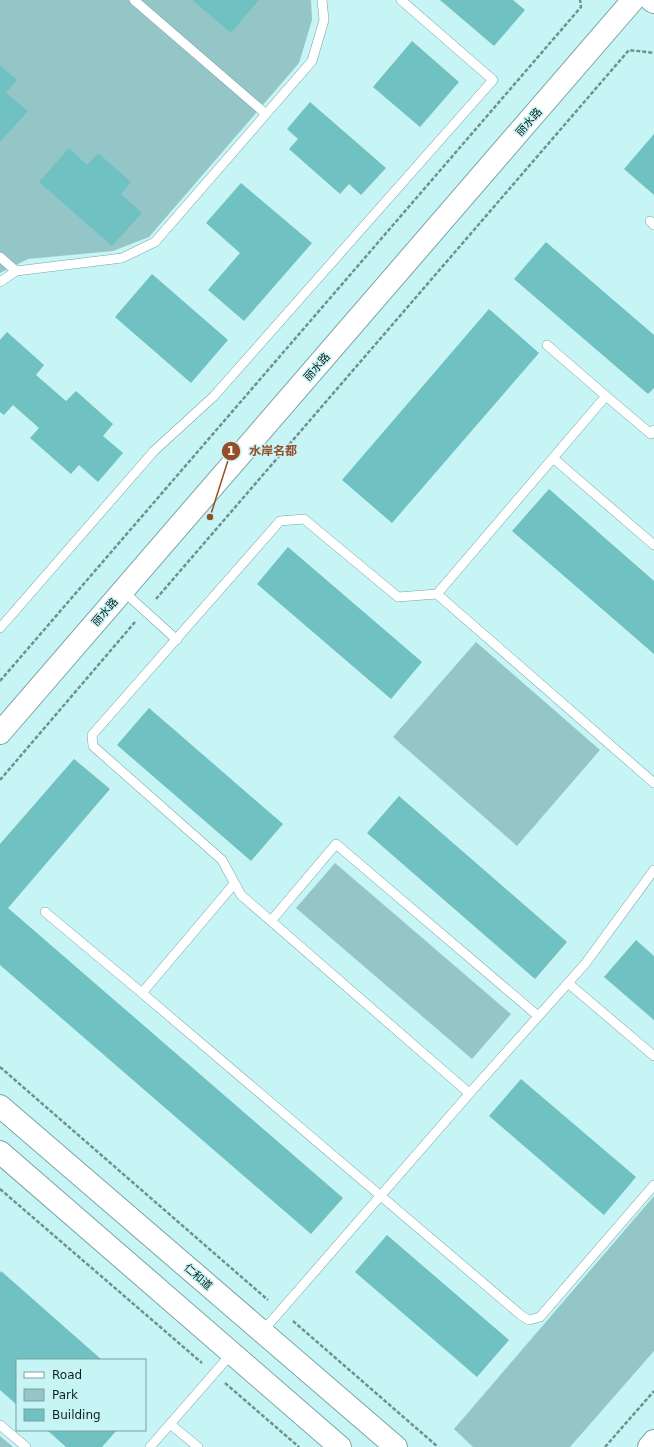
<svg xmlns="http://www.w3.org/2000/svg" width="654" height="1447" font-family="'DejaVu Sans','Noto Sans SC',sans-serif">
<style>
.green{fill:#95c6c7}
.building{fill:#70c1c2}
.lines{fill:none;stroke-linecap:round;stroke-linejoin:round}
.service-casing{stroke:#7aa5a6;stroke-width:10}
.tertiary-casing{stroke:#7aa5a6;stroke-width:24}
.secondary-casing{stroke:#7aa5a6;stroke-width:24}
.primary-casing{stroke:#7aa5a6;stroke-width:24}
.path{stroke:#709091;stroke-width:2.5;stroke-dasharray:4 2;stroke-linecap:butt}
.service{stroke:#fff;stroke-width:9}
.tertiary{stroke:#fff;stroke-width:22}
.secondary{stroke:#fff;stroke-width:22}
.primary{stroke:#fff;stroke-width:22}
.labels{text-anchor:middle;dominant-baseline:central;stroke-width:3;stroke-linejoin:round;paint-order:stroke}
.street-label{font-size:11px;fill:#0f2021;stroke:#c7f4f4}
.leader{fill:none;stroke:#954e28;stroke-width:1.5}
.callout-dot{fill:#954e28;stroke:#c7f4f4;stroke-width:1.5}
.mark-label{font-size:12px;text-anchor:middle;font-weight:bold;fill:#fff}
.callout-label{font-size:12px;text-anchor:middle;font-weight:bold;fill:#954e28;stroke:#c7f4f4;stroke-width:3;stroke-linejoin:round;paint-order:stroke}
</style>
<rect width="100%" height="100%" fill="#c7f4f4"/>
<!-- green -->
<path class="green" d="M0,0h311l1,20 -13,43 -150,174 -36,14 -85,8 -28,14z
M476,642l124,108 -83,96 -124,-109z
M335,863l176,151 -39,45 -176,-151z
M654,1196v155l-84,96h-97l-19,-18z
M0,1436l13,11h-13z"/>
<!-- building -->
<path class="building" d="M192,0h67l-28,33z
M440,0h73l12,10 -31,36z
M412,41l47,41 -39,45 -47,-40z
M0,65l17,15 -11,13 22,18 -28,31z
M310,102l76,66 -25,27 -12,-11 -9,10 -51,-45 9,-10 -11,-10z
M654,134v61l-30,-26z
M69,148l18,17 11,-12 33,29 -10,12 21,19 -30,33 -73,-64z
M241,183l71,60 -68,78 -36,-31 32,-37 -34,-30z
M546,242l108,93v53l-6,6 -134,-115z
M152,274l76,66 -37,43 -76,-66z
M489,309l50,44 -147,170 -50,-43z
M7,332l37,33 -8,10 30,26 10,-10 37,33 -10,12 20,17 -25,29 -19,-17 -8,9 -41,-36 9,-10 -26,-23 -9,10 -4,-3v-72z
M549,489l105,92v73l-142,-123z
M288,547l134,115 -31,37 -134,-115z
M149,708l134,116 -32,37 -134,-116z
M74,759l36,30 -102,119 335,290 -32,36 -311,-269v-121z
M399,796l168,146 -32,37 -168,-146z
M636,940l18,16v64l-50,-43z
M521,1079l115,98 -32,38 -115,-99z
M387,1235l122,105 -32,37 -122,-105z
M1,1271l101,89h-85v45l-17,-15v-117z
M47,1430h70l-15,17h-36z"/>
<g class="lines">
<defs>
<path id="service" d="M134,0l132,114
M650,221l4,4
M0,257l16,14
M0,282l16,-11 106,-13 33,-16 157,-181 12,-41 -2,-20
M547,345l59,51
M553,458l53,-62 45,38 3,-4
M123,591l54,49
M437,594l116,-136 101,87
M0,628l154,-177 60,-55 279,-316 -92,-80
M45,912l97,81 380,323 7,4 11,-3 114,-132
M271,921l65,-77 202,172
M568,983l86,73
M142,993l92,-109
M469,1093l-228,-198 -19,-35 -129,-114 -1,-11 188,-214 24,-2 94,78 39,-3 217,189
M262,1332l214,-246 109,-122 69,-94
M170,1424l28,23
M0,1425l26,22
M150,1447l82,-94"/>
<path id="tertiary" d="M651,0l3,2
M0,733l633,-733"/>
<path id="secondary" d="M0,1106l396,341
M0,1152l340,295"/>
<path id="primary" d="M649,1447l5,-6"/>
</defs>
<!-- service casing -->
<use href="#service" class="service-casing"/>
<!-- tertiary casing -->
<use href="#tertiary" class="tertiary-casing"/>
<!-- secondary casing -->
<use href="#secondary" class="secondary-casing"/>
<!-- primary casing -->
<use href="#primary" class="primary-casing"/>
<!-- path -->
<path class="path" d="M156,599l473,-549 25,3
M0,681l581,-674 -1,-7
M0,780l135,-158
M0,1067l268,233
M0,1189l202,174
M293,1321l145,126
M225,1383l74,64
M605,1447l49,-56"/>
<!-- service -->
<use href="#service" class="service"/>
<!-- tertiary -->
<use href="#tertiary" class="tertiary"/>
<!-- secondary -->
<use href="#secondary" class="secondary"/>
<!-- primary -->
<use href="#primary" class="primary"/>
</g>
<g class="labels">
<!-- street labels -->
<g class="street-label">
<text transform="translate(529 122) rotate(-49)">丽水路</text>
<text transform="translate(317 367) rotate(-49)">丽水路</text>
<text transform="translate(105 612) rotate(-49)">丽水路</text>
<text transform="translate(198 1277) rotate(41)">仁和道</text>
</g>
</g>
<!-- callouts -->
<path class="leader" d="M210 517L231 451"/>
<g class="callout-dot">
<circle cx="210" cy="517" r="4"/>
<circle cx="231" cy="451" r="10"/>
</g>
<g class="mark-label">
<text x="231" y="455">1</text>
</g>
<g class="callout-label">
<text x="273" y="455">水岸名都</text>
</g>
<!-- legend -->
<rect x="16" y="1359" width="130" height="72" fill="#c7f4f4" stroke="#7d9fa0"/>
<rect x="24" y="1372" width="20" height="6" fill="#ffffff" stroke="#7d9fa0"/>
<text x="52" y="1379" font-size="12" fill="#0f2021">Road</text>
<rect x="24" y="1389" width="20" height="12" fill="#95c6c7" stroke="#7d9fa0"/>
<text x="52" y="1399" font-size="12" fill="#0f2021">Park</text>
<rect x="24" y="1409" width="20" height="12" fill="#70c1c2" stroke="#7d9fa0"/>
<text x="52" y="1419" font-size="12" fill="#0f2021">Building</text>
</svg>
